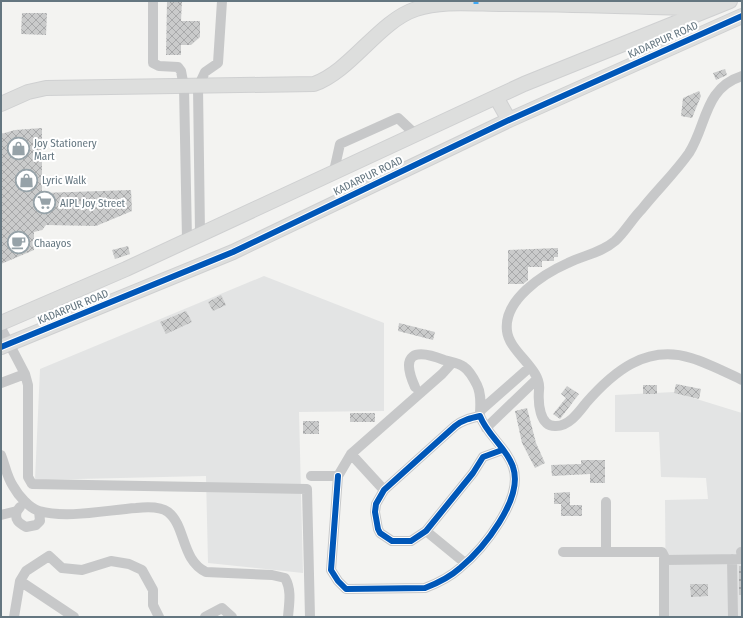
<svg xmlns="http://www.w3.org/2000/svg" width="743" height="618" font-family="'Fira Sans Condensed',sans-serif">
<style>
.built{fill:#e3e4e4}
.building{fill:url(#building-cross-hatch)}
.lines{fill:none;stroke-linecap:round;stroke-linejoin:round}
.secondary-casing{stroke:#cfd0d1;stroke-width:16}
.street{stroke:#c7c8c9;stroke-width:10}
.secondary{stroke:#dddedd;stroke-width:14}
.quiet{stroke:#3fa9f5;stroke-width:5;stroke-dasharray:10 5;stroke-linecap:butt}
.cycleway-casing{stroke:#fff;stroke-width:8}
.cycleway{stroke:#0057b8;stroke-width:6}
.labels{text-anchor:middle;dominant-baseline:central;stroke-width:4;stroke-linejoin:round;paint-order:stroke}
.street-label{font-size:11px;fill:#647680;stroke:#fff}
.poi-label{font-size:11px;fill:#647680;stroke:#fff;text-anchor:start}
</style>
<defs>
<pattern id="building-cross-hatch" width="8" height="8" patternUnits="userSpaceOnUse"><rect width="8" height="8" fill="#cacbcb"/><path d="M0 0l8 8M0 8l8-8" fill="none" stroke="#a8a9aa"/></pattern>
</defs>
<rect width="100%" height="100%" fill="#f3f3f1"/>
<!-- built -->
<path class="built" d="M264,276l120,47v88l-85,1 4,161 -95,-10 -2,-87 -171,4 5,-111z
M674,392l68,21v204h-76l-1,-117 43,-1 -2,-21 -45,-1 -2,-45h-44v-37z"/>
<!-- building -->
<path class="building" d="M167,1h15l-1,20h19v16l-9,8h-10v10h-15z
M22,13h25l-1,22 -25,-1z
M725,69l2,6 -11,5 -3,-7z
M699,91l2,5 -9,22 -11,-2 2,-18z
M42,128v65l89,-3 1,21 -36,15 -50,-1 -4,5 -8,2v18l-33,14v-130l14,-4z
M128,246l2,8 -15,5 -3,-9z
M558,248v9h-4v4h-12v6h-14v13l-5,4h-15v-34z
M221,295l5,10 -13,6 -5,-9z
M186,311l6,11 -26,12 -6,-12z
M399,323l36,9 -2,8 -35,-9z
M676,384l25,5 -2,10 -25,-6z
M643,385h14v9h-14z
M567,386l12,8 -19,25 -7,-5 13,-16 -5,-4z
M527,408l9,35 9,20 -10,5 -13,-25 -7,-32z
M350,413h25v9h-25z
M303,421h16v13h-16z
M581,460h24v23h-15v-9l-38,2 -1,-11 30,-1z
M570,492v13h12v11h-21v-12h-7v-11z
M739,566h3v29h-3z
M690,584h18v12l-17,1z"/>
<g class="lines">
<defs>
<path id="secondary" d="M496,97l13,23
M1,104l27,-12 18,-4 268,-4c37,-13 65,-63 102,-75 26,-9 59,-5 87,-5 67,0 135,3 202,4
M1,323l125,-54 398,-185 206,-83
M1,347l232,-95 276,-132 233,-104"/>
</defs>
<!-- secondary casing -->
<use href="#secondary" class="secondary-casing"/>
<!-- street -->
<path class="street" d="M153,1v62l6,3 19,1 3,4 3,16 3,153
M742,76c-38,12 -35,49 -53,77 -14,20 -32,37 -47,56 -10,10 -17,23 -27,32 -14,12 -31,14 -47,22 -25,11 -65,37 -61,68 2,21 35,38 32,59 -1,12 0,37 17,36 13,0 23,-14 30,-23 27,-31 60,-59 105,-45 17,5 34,14 51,22
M334,171l6,-27 58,-26 17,16
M200,233l-2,-146 7,-15 13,-9 4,-62
M1,328l24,46 3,11v92l4,7 275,5 3,128
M1,383l24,-9
M415,387c-15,-33 -1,-39 29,-27 7,2 15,3 20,7 6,4 10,12 13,18 5,10 3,20 3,31
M480,411l50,-44
M486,428l51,-49
M351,454l33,36
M1,455c4,10 6,22 12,31 5,9 16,22 26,25 28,8 68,-1 97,-3 9,-1 24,-2 32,4 18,14 13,48 38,60l66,3 13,3c7,12 4,26 3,39
M311,476h27l13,-22 91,-80 10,-11
M338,476l-7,94 7,11 8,8 79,-1c13,-5 25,-11 35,-20 23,-19 64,-69 53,-101 -6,-19 -26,-32 -33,-51 -9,2 -18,4 -25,10l-71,64 -8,14 -1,8 3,17 2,4 12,8h19l15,-10 47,-58 10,-16 19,-7
M17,511c-3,9 2,12 9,16l10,-2 4,-4 -1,-10
M1,515l16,-4 3,-4
M426,531l39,32
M563,552h99l2,4v61
M606,552v-50
M741,552h1
M732,559l1,58
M664,560l78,-1
M14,617l6,-36
M74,617l-54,-36 6,-10 23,-15 13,12 20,2 29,-9 18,3 13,6 11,20v15l6,12
M205,617l17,-9 10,9"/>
<!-- secondary -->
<use href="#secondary" class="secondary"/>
<!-- quiet -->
<path class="quiet" d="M476,1v3"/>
<defs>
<path id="cycleway" d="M1,347l232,-95 276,-132 233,-104
M338,476l-7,94 7,11 8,8 79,-1c13,-5 25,-11 35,-20 23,-19 64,-69 53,-101 -6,-19 -26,-32 -33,-51 -9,2 -18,4 -25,10l-71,64 -8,14 -1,8 3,17 2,4 12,8h19l15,-10 47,-58 10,-16 19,-7"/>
</defs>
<!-- cycleway casing -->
<use href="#cycleway" class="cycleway-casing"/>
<!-- cycleway -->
<use href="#cycleway" class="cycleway"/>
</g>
<!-- icons -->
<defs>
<symbol id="shop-ring" viewBox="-11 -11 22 22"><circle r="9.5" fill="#fff" stroke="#96a2a8" stroke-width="1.5"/><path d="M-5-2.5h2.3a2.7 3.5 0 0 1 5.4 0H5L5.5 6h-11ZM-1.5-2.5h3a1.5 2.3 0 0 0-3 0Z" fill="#96a2a8"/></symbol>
<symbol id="supermarket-ring" viewBox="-11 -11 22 22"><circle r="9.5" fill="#fff" stroke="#96a2a8" stroke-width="1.5"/><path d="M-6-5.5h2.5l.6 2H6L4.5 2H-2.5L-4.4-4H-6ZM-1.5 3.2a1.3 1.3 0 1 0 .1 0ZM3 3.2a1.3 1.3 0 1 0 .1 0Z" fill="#96a2a8"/></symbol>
<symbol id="cafe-ring" viewBox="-11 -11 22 22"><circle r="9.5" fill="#fff" stroke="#96a2a8" stroke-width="1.5"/><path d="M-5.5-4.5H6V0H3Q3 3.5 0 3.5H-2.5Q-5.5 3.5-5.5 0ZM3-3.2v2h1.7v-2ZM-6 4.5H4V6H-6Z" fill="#96a2a8"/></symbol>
</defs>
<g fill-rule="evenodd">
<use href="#shop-ring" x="6" y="136" width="25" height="25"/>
<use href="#shop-ring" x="14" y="168" width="25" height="25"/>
<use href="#supermarket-ring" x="32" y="190" width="25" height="25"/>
<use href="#cafe-ring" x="6" y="230" width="25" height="25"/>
</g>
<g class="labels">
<!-- street labels -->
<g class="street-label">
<text transform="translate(663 40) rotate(-24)">KADARPUR ROAD</text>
<text transform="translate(368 176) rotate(-26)">KADARPUR ROAD</text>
<text transform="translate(73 307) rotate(-22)">KADARPUR ROAD</text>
</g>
<!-- poi labels -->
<g class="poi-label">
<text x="34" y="143">Joy Stationery<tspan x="34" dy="13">Mart</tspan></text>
<text x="42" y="180">Lyric Walk</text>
<text x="60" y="203">AIPL Joy Street</text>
<text x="34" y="243">Chaayos</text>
</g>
</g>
<!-- border -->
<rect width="743" height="618" fill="none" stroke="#647680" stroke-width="4"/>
</svg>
